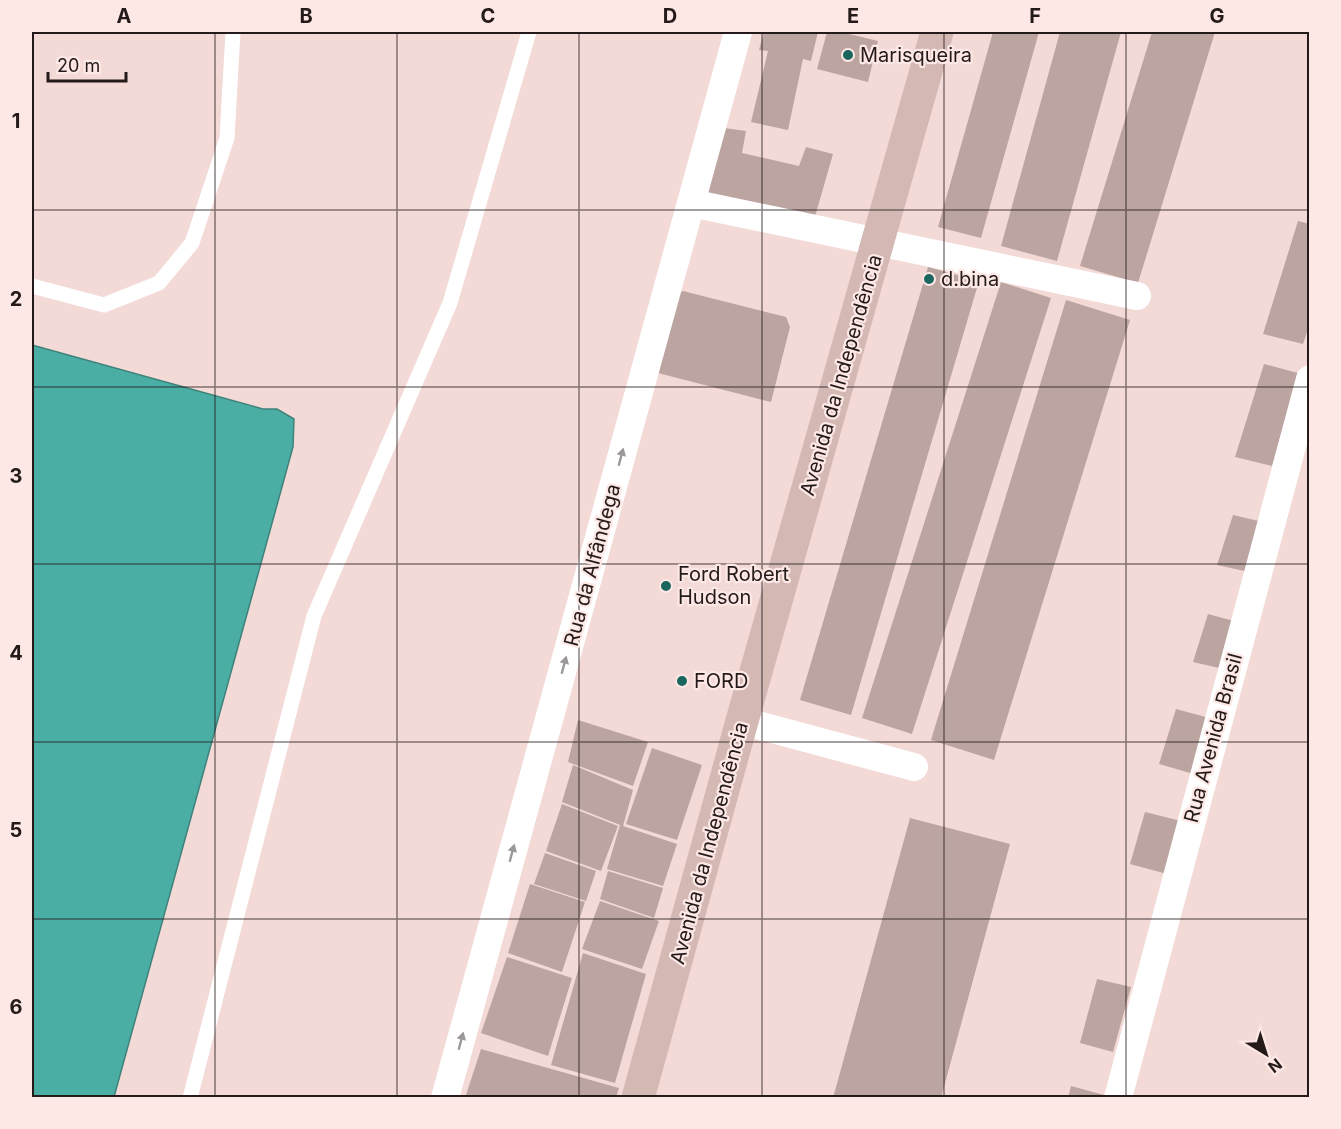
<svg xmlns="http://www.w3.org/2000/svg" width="1341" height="1129" font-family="Inter,sans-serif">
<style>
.water{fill:#4baea5;stroke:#3f827b;stroke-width:1.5}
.building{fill:#bca4a0}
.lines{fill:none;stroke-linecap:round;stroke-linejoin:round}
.lane{stroke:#fff;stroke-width:15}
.street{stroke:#fff;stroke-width:28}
.secondary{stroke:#d3b8b4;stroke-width:33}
.oneway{fill:#9c9898}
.grid{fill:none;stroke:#231a19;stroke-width:1.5;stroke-opacity:0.55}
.poi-dot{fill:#1b6760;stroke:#fde8e5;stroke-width:2}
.labels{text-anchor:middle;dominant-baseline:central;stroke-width:4.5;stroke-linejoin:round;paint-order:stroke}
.poi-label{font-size:20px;fill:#231a19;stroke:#fde8e5;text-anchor:start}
.street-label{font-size:20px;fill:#231a19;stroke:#fde8e5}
.neatline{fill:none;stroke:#231a19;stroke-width:2}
.grid-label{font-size:20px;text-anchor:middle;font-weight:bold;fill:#231a19}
</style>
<rect width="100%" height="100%" fill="#f3dad6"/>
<!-- water -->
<path class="water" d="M32,345l231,64h14l17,10 -1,28 -179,650h-82z"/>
<!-- building -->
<path class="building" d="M764,32h54l-7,29 -8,-2 -15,71 -37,-8 17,-71 -9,-1z
M827,32h14l37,9 -10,41 -51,-13z
M993,32h46l-58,206 -43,-11z
M1060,32h61l-64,229 -56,-15z
M1152,32h63l-77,251 -58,-17z
M717,127l29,4 -4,22 57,13 7,-19 27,7 -19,66 -112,-27z
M1298,221l12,3v99l-7,21 -40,-10z
M928,267l51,14 -128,434 -51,-15z
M1001,282l50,16 -139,436 -50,-16z
M683,291l103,26 4,10 -19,75 -117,-30 21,-77z
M1066,300l64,20 -136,440 -63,-20z
M1264,364l34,9 -26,93 -37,-9z
M1233,515l30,7 -14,50 -32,-7z
M1208,614l26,7 -15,47 -26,-6z
M1176,709l37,10 -16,56 -38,-11z
M578,720l70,22 -15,44 -65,-24z
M652,748l50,17 -25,75 -51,-16z
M573,765l60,25 -10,36 54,18 -14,42 -56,-17 13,-44 -58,-23z
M562,804l56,22 -17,45 -55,-20z
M1145,812l36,9 -14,53 -37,-10z
M910,818l100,26 -69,254h-108z
M545,853l51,18 -10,30 -52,-17z
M608,871l55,17 -9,30 -54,-19z
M530,884l55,18 -23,70 -54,-19z
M600,901l59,20 -17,48 -60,-20z
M583,953l63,21 -31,109 -64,-18z
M507,957l65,21 -24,78 -67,-23z
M1097,979l34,8 -18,65 -33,-9z
M481,1049l138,39 -3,10h-151z
M1071,1086l33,9 -1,3h-35z"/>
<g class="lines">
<!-- lane -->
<path class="lane" d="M32,286l72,19 55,-22 33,-40 35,-105 6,-106
M190,1098l124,-482 136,-313 79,-271"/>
<!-- street -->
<path class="street" d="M691,203l446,93
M742,721l172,46
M445,1098l293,-1066
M1118,1098l192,-719"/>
<!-- secondary -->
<path class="secondary" d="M638,1098l104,-377 195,-689"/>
</g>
<!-- one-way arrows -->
<defs><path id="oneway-solid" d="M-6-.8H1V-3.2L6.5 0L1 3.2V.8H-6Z" transform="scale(1.5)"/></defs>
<g class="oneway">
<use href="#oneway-solid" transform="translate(621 457) rotate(-75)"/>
<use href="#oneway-solid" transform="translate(564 665) rotate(-75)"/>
<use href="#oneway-solid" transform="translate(512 853) rotate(-75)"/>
<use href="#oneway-solid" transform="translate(461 1041) rotate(-75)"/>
</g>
<!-- grid -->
<path class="grid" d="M215,32v1066M397,32v1066M579,32v1066M762,32v1066M944,32v1066M1126,32v1066M32,210h1278M32,387h1278M32,564h1278M32,742h1278M32,919h1278"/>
<!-- markers -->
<g class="poi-dot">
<circle cx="848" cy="55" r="6"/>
<circle cx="929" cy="279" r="6"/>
<circle cx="666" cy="586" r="6"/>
<circle cx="682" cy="681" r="6"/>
</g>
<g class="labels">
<!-- poi labels -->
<g class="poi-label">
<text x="860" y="55">Marisqueira</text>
<text x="941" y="279">d.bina</text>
<text x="678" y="574">Ford Robert<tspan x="678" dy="23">Hudson</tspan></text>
<text x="694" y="681">FORD</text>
</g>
<!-- street labels -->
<g class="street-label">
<text transform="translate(841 375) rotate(-74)">Avenida da Independência</text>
<text transform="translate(592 565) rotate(-75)">Rua da Alfândega</text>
<text transform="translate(1213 738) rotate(-75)">Rua Avenida Brasil</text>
<text transform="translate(709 843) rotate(-75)">Avenida da Independência</text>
</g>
</g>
<!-- border -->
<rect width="1341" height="1129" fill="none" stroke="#fde8e5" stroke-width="66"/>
<!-- north arrow -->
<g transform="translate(1266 1054) rotate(142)" stroke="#fde8e5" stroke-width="4.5" paint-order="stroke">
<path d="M0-4.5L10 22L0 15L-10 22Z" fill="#231a19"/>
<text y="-9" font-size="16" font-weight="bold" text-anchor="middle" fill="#231a19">N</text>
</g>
<!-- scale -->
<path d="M48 72v9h78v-9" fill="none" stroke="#231a19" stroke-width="3"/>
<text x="57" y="72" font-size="18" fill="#231a19" stroke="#fde8e5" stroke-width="4.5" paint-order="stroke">20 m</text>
<rect x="33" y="33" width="1275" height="1063" class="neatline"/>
<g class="grid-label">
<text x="124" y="23">A</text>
<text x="306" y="23">B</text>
<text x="488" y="23">C</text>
<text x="670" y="23">D</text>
<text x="853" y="23">E</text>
<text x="1035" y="23">F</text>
<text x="1217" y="23">G</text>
<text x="16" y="128">1</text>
<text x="16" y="306">2</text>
<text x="16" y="483">3</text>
<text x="16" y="660">4</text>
<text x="16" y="837">5</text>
<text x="16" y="1014">6</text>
</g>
</svg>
